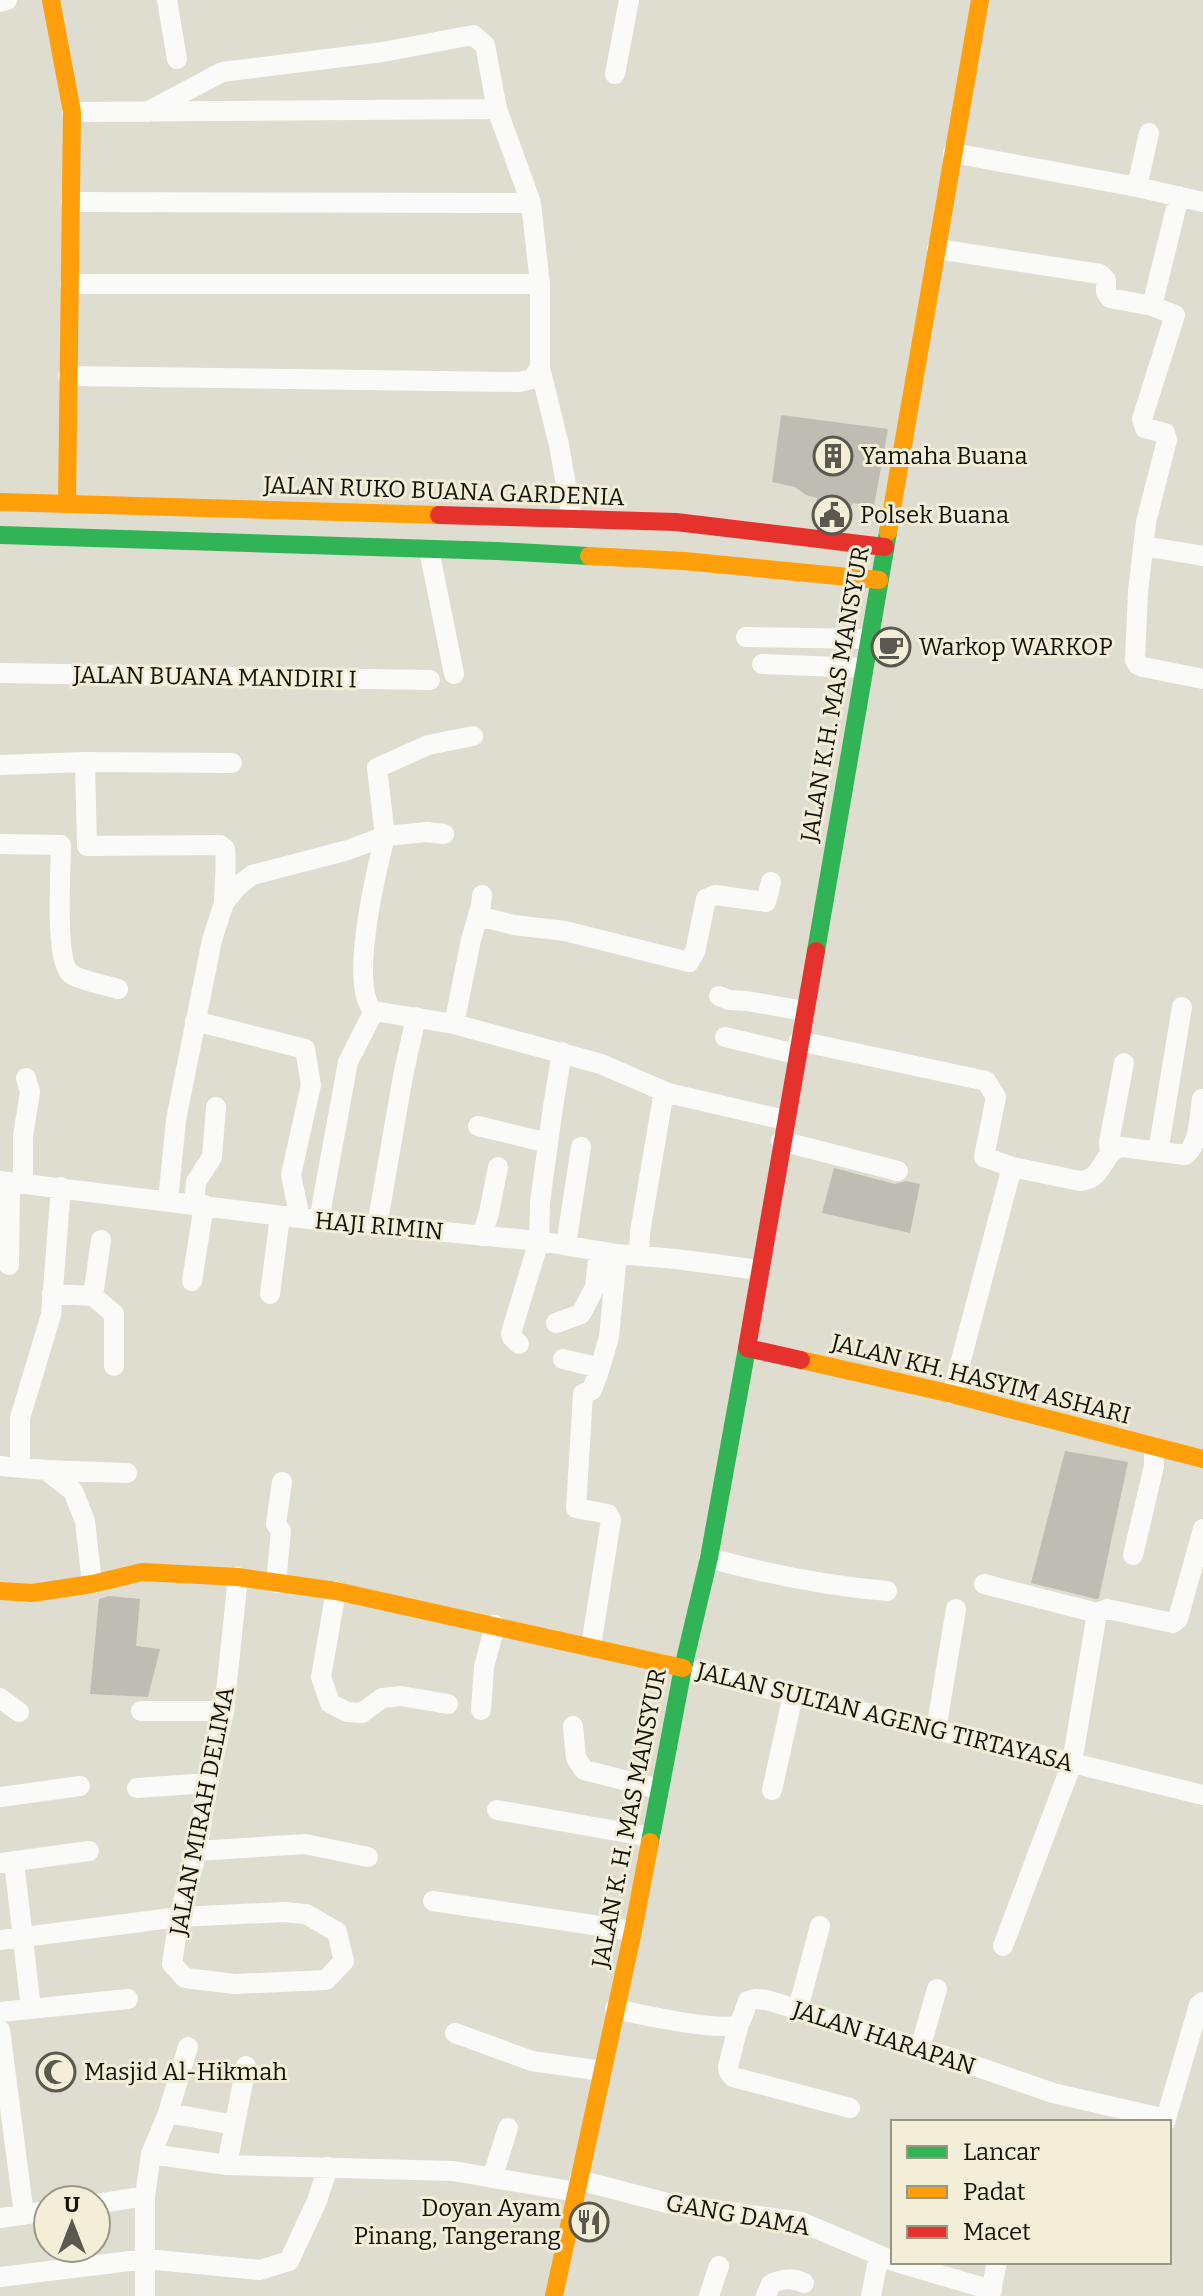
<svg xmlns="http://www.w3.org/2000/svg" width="1203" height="2296" font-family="Bitter,serif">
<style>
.building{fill:#bfbdb3}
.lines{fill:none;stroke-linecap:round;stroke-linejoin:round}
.street{stroke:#fafaf8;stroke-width:20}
.fast{stroke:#30b455;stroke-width:18}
.slow{stroke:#ff9f0a;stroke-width:18}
.jam{stroke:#e5322d;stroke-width:18}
.labels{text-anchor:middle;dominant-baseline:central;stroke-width:6;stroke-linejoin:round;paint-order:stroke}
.poi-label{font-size:24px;fill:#131109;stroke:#f2eed7;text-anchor:start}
.street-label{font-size:24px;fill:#131109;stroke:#f2eed7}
</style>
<rect width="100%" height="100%" fill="#dfddd0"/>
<!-- building -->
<path class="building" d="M781,415l107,14 -14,77 -21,-3 -13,22 -22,-2 -1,-25 -11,-3 -11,-8 -23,-5z
M834,1168l61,16 11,-3 14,3 -10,49 -88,-20z
M1065,1451l63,11 -29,136 -3,1 -65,-16z
M109,1596l31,3 -4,47 24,3 -12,48 -58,-3 9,-95z"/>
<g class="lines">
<!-- street -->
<path class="street" d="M167,0l10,59
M0,2l7,-2
M615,74l14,-74
M72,112l425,-3
M147,112l75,-40 161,-20 90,-17 12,10 12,64 34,94 9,81v84l19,77 13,74
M953,153l184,34 66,15
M1137,187l12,-54
M71,202l460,1
M937,249l163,25 6,6v12l4,6 42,8 23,9 -33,104 3,9 20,5 2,7 -21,82 -8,70 -3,68 3,5 5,2 60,12
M70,284h470
M1152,306l27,-110
M68,376l451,6 13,-3 8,-11
M1143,546l60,10
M429,550l25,124
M746,637l123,2
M762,664l102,4
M0,673l430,7
M85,762l2,84 133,-1 5,4c2,16 -1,37 -1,54
M0,765l85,-3 147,1
M444,834l-17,-2 -42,4c-8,32 -38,154 -11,175l80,13
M0,844l61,1c0,23 -7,116 10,129 10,7 35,11 47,15
M482,895l-1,10 -10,35 -17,84 147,40 67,29 117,27
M478,916l36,9 51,6 124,31 6,-10 11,-53 9,-4 51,7 5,-20
M719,996l10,4 18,1 57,10
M195,1021l110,28 6,36 -20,90 9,43
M725,1037l71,17
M799,1041l187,40 10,16 -12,60 28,10 68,14c25,-2 20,-27 41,-34l64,8c15,-11 14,-39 17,-56
M478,1126l70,17
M781,1141l117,30
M1158,1152l24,-145
M1110,1153l-1,-11 15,-79
M0,1181l300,37 239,23 78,13 59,5 83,11
M23,1183v-47l7,-44 -4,-14
M168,1201l8,-81 36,-180 12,-37 13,-16 15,-12 96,-25 37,-14 -8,-68 51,-23 45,-9
M194,1204l2,-22 16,-25 4,-50
M319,1220l29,-158 26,-51
M377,1226l26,-150 13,-59
M482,1236l7,-23 9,-46
M566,1245l15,-98
M639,1255l1,-23 24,-141
M9,1265l1,-83
M192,1281l12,-76
M52,1294l41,2 21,18v52
M270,1294l10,-78
M93,1296l8,-56
M556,1323l25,-9 14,-27 4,-36
M519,1344l-7,-7 -1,-4 28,-92 1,-39 13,-95 9,-55
M563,1359l37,9 9,-31 8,-83
M952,1394l60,-227
M0,1466l46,4 81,3
M20,1468v-50l31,-103 10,-128
M46,1470l27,21 12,30 7,63
M1133,1555l21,-89v-19
M709,1558c58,16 118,28 178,33
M276,1583l5,-52 -5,-7 6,-42
M984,1584l113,29 10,-4 66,14 5,-4 25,-90
M336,1591l-15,86 9,26 17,9 15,1 20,-15 19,-2 47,8
M591,1646l20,-126 -3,-6 -32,-6 7,-114 9,-4 8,-22
M683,1668l520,127
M0,1698l19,14
M481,1710l3,-43 11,-42
M141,1711h83
M573,1726l3,32 8,12 75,19
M936,1730l20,-121
M137,1788l71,-5
M772,1790l21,-95
M0,1797l80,-11
M497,1810l154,27
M197,1851l108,-7 63,13
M14,1861l17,148
M0,1863l89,-12
M433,1901l200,30
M0,1940l179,-23 105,-5 22,2 31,18 7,29 -18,19 -91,4 -50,-6 -13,-14 7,-47 18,-66 11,-68 16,-72 14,-134
M1003,1946l69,-183 25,-150
M615,2009c18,4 113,25 123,15 5,-5 7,-16 10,-23l7,-2 12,1 191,60 95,33 113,26
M798,2009l22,-83
M0,2012l128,-13
M739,2023l-11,44 1,5 4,5 117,31
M0,2030l24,185
M455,2033l77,28 70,10
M920,2049l17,-60
M168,2113l67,12
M1165,2122l34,-117 4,-3
M151,2154l76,11 226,6 123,21
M227,2165l19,-99
M492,2178l16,-50
M579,2180l88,23 134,19 92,39
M96,2204l49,-8
M0,2218l48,-7
M896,2262l96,28
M0,2277l146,-18 114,11 29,-9 28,-60 11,-34
M145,2296v-100l6,-42 17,-41 20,-66
M709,2296l10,-30
M766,2296l5,-12c11,-5 21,-7 33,-1
M871,2296l8,-40
M990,2296l7,-34"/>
<!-- fast -->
<path class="fast" d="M0,535l497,16 92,5
M816,951l72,-419
M650,1842l33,-174 26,-110 38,-210"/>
<!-- slow -->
<path class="slow" d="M51,0l21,112 -5,391
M0,502l439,13
M888,532l92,-532
M589,556l95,5 195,19
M801,1360l151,34 251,65
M0,1591l32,2 60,-9 50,-12 96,5 98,14 347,77
M554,2296l79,-365 17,-89"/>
<!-- jam -->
<path class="jam" d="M439,515l237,7 209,25
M801,1360l-54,-12 69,-397"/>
</g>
<!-- icons -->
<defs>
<symbol id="building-ring" viewBox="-11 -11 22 22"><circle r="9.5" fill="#f2eed7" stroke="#5a584f" stroke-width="1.5"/><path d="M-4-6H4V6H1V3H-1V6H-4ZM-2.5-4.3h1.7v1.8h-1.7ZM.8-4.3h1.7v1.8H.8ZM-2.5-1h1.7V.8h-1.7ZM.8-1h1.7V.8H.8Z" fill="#5a584f"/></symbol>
<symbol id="civic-ring" viewBox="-11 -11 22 22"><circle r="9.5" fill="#f2eed7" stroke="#5a584f" stroke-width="1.5"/><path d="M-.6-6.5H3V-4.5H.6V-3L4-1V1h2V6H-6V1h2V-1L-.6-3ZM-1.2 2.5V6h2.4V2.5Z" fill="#5a584f"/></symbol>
<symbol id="cafe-ring" viewBox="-11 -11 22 22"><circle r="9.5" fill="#f2eed7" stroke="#5a584f" stroke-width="1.5"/><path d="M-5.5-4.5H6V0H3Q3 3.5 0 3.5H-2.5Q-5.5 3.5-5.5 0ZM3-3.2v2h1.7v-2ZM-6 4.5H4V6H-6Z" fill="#5a584f"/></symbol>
<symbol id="mosque-ring" viewBox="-11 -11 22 22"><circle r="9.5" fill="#f2eed7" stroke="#5a584f" stroke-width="1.5"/><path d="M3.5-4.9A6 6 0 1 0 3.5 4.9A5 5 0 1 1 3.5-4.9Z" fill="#5a584f"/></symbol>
<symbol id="restaurant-ring" viewBox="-11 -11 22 22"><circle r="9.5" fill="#f2eed7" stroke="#5a584f" stroke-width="1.5"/><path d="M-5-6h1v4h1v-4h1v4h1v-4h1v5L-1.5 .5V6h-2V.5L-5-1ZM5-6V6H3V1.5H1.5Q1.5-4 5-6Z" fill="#5a584f"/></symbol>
</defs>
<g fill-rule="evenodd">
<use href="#building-ring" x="811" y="434" width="44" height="44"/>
<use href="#civic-ring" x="810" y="493" width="44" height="44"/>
<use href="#cafe-ring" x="869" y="625" width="44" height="44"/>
<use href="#mosque-ring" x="34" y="2050" width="44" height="44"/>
<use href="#restaurant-ring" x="567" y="2200" width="44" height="44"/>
</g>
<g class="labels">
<!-- poi labels -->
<g class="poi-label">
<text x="861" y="456">Yamaha Buana</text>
<text x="860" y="515">Polsek Buana</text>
<text x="919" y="647">Warkop WARKOP</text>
<text x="84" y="2072">Masjid Al-Hikmah</text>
<text x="561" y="2208" text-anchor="end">Doyan Ayam<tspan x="561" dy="28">Pinang, Tangerang</tspan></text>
</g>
<!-- street labels -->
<g class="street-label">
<text transform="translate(444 491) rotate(2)">JALAN RUKO BUANA GARDENIA</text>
<text transform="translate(215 677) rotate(1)">JALAN BUANA MANDIRI I</text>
<text transform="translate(835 694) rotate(-80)">JALAN K.H. MAS MANSYUR</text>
<text transform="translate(379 1226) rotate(5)">HAJI RIMIN</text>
<text transform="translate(981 1379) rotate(14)">JALAN KH. HASYIM ASHARI</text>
<text transform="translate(885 1717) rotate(14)">JALAN SULTAN AGENG TIRTAYASA</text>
<text transform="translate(202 1811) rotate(-79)">JALAN MIRAH DELIMA</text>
<text transform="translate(629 1818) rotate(-79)">JALAN K. H. MAS MANSYUR</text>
<text transform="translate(884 2038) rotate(18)">JALAN HARAPAN</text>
<text transform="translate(738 2215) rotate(10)">GANG DAMA</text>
</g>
</g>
<!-- legend -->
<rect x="891" y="2120" width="280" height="144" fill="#f2eed7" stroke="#999685" stroke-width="2"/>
<rect x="907" y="2146" width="40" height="12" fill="#30b455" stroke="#999685" stroke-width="2"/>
<text x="963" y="2160" font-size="24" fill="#131109">Lancar</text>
<rect x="907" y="2186" width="40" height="12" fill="#ff9f0a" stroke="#999685" stroke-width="2"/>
<text x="963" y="2200" font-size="24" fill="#131109">Padat</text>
<rect x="907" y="2226" width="40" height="12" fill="#e5322d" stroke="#999685" stroke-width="2"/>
<text x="963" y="2240" font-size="24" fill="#131109">Macet</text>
<!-- north arrow -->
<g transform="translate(72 2224)"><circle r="38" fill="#f2eed7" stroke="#999685" stroke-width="2"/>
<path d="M0-6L14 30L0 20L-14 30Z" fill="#5a584f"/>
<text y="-12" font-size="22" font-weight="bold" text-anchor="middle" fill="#131109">U</text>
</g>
</svg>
